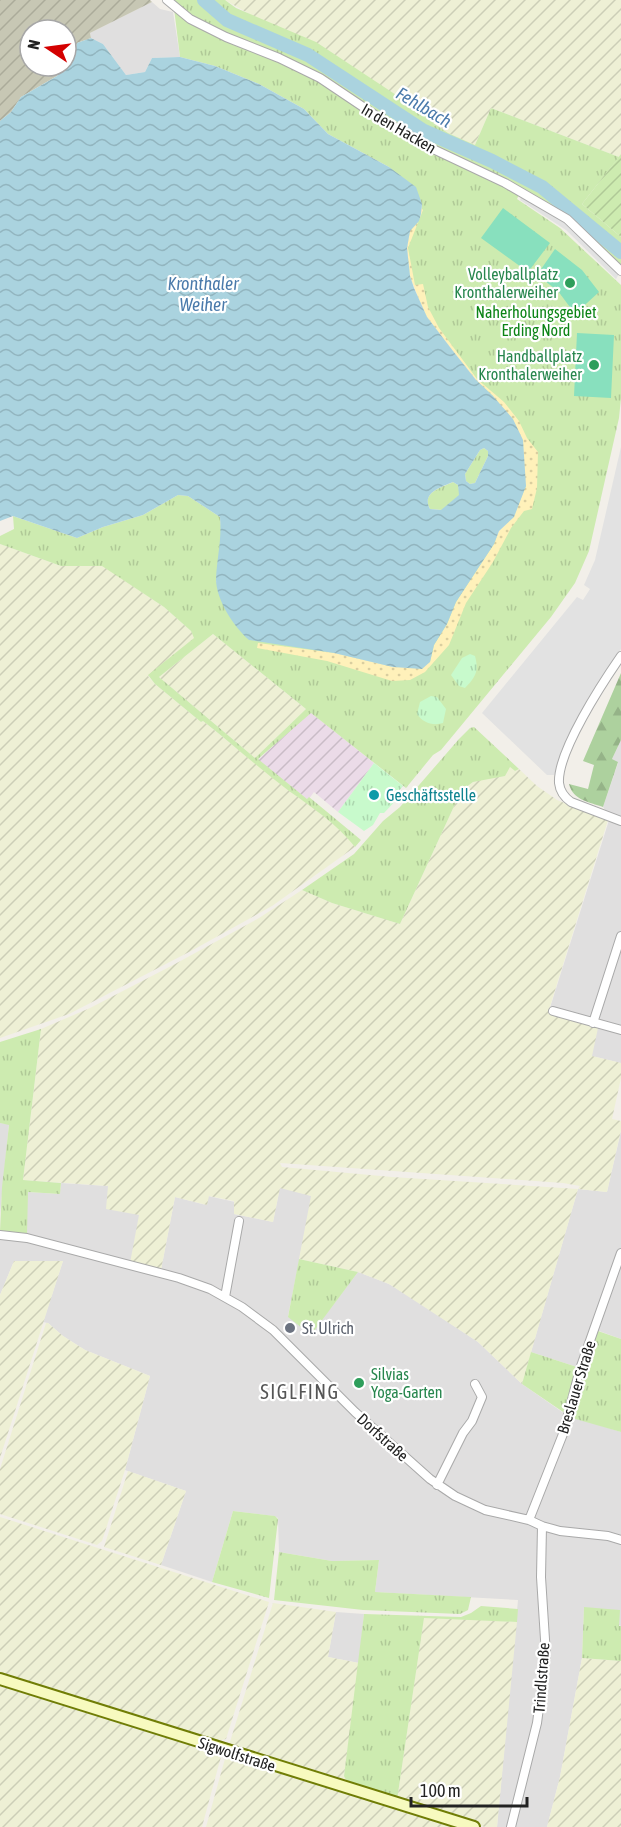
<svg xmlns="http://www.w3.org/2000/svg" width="621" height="1827" font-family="'Asap Condensed',sans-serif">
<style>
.residential{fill:#e0dfdf}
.industrial{fill:url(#industrial-furrows)}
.construction{fill:url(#construction-furrows)}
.farmland{fill:url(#farmland-furrows);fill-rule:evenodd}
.grass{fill:url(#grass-tufts);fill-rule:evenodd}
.forest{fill:url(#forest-firs)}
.sand{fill:url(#sand-dots)}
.park{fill:url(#park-tufts)}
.garden{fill:url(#garden-furrows)}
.pitch{fill:#88e0be}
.parking{fill:#e2e2e2}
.water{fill:url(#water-waves);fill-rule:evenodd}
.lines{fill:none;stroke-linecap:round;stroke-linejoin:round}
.river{stroke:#aad3df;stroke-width:14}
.street-casing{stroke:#a9a9a9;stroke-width:10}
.secondary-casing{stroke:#707d05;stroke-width:14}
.street{stroke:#fff;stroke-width:8}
.secondary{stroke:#f7fabf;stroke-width:10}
.leisure-dot{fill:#2e9e5b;stroke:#fff;stroke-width:2}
.culture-dot{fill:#0f9aa8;stroke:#fff;stroke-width:2}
.worship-dot{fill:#6b7280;stroke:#fff;stroke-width:2}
.labels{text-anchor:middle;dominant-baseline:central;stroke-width:4.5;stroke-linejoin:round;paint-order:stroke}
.street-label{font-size:16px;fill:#222;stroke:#fff}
.leisure-label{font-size:16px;fill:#27864d;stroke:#fff;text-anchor:end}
.park-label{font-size:16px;fill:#0c8416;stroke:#fff}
.culture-label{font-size:16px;fill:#0d838f;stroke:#fff;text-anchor:start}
.worship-label{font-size:16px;fill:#5b616d;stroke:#fff;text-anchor:start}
.water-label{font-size:18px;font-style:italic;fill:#4a7aab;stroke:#fff}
.quarter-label{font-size:20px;letter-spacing:1.5px;fill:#555;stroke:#fff}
</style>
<defs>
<pattern id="industrial-furrows" width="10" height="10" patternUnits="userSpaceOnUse" patternTransform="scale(1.5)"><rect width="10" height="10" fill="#ebdbe8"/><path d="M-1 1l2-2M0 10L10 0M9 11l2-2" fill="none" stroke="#c9bcc7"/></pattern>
<pattern id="construction-furrows" width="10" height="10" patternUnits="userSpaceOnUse" patternTransform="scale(1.5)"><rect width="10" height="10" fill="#c7c7b4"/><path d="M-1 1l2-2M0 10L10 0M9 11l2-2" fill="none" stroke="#abab9a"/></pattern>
<pattern id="farmland-furrows" width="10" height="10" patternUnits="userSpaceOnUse" patternTransform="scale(1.5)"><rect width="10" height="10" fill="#eef0d5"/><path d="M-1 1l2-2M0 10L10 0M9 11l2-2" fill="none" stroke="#ccceb7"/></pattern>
<pattern id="grass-tufts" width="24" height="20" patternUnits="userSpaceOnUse" patternTransform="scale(1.5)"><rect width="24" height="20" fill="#cdebb0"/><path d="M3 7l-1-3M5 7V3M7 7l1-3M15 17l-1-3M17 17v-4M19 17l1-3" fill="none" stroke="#b0c997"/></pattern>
<pattern id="forest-firs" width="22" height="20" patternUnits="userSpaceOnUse" patternTransform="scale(1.5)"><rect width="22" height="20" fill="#add19e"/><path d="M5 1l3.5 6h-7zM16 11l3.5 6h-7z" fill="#95b388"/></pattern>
<pattern id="sand-dots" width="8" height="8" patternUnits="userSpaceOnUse" patternTransform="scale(1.5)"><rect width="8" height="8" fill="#fff1ba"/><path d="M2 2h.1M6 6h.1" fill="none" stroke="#dacea0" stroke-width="1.8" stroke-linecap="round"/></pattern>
<pattern id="park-tufts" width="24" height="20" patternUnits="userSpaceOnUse" patternTransform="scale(1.5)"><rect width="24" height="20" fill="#c8facc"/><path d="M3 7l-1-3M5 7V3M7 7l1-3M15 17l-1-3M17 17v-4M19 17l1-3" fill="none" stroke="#acd6af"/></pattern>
<pattern id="garden-furrows" width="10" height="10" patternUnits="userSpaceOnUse" patternTransform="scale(1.5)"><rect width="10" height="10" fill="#cdebb0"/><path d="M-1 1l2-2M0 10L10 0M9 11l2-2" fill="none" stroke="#b0c997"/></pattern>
<pattern id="water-waves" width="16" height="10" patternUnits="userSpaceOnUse" patternTransform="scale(1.5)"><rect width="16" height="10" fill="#aad3df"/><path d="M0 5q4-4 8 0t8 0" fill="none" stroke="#92b5bf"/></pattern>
</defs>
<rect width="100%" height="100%" fill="#f2efe9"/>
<!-- residential -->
<path class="residential" d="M152,2l8,7 13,3 7,45 -28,1 -7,14 -19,3 -23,-31 -12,-6 -1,-5z
M621,740v323l-29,-7 -44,-42 62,-197 -7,-10 15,-44 -6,-4z
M0,1123l9,1 -9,90z
M621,1131v208l-30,-11 -14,39 -46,-15 47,-163 29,3z
M61,1183l47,3 31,29 22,55 14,-73 31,8 2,-9 27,6 -1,12 39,8 7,-35 32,9 -24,120 23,18 47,-62 31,12 17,10 72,48 44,42 43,30 56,18v194l-37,-19 -2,51 -22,119 -13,50h-50l21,-227 -143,-8 4,-32 -47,1 -53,-9 -1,-34 -4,-2 -41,-5 -21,71 -51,-17 25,-74 -61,-21 25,-94 -65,-26 -22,-14 -15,-13 -5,-1 20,-61h-49l-14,34v-64l28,-39 32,2z
M336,1612l28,2 -5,49 -31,-6z"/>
<!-- industrial -->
<path class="industrial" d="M310,712l64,51 -36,49 -24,-20 -6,8 -50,-40z"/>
<!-- construction -->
<path class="construction" d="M0,0h150l2,2 -62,31 1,5 -14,5 -3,11 -8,11v-35h-36v36h35l-8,10 -36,21 -10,15 -11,9z"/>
<!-- farmland -->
<path class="farmland" d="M225,0h396v154l-2,3 -128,-49 -16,37 -27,-12 -15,-10 1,-3z
M0,544l61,22 41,-1 62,42 27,24 4,7 -47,38 7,8 46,38 2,-1 85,69 27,19 29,24 11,14 -83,59 -81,45 -122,63 -69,24z
M213,634l93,75 -51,49 -96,-81z
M510,767l5,4 4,-2 18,17 20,14 51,20 -60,193 50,15 -6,28 29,7v15l-9,41 9,2v9l-14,62 -29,-3 -56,195 -44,-42 -89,-58 -31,-12 -59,-13 12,-63 -31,-8 -7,34 -39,-8v-13l-25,-5 -2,9 -32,-8 -14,73 -31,-7 9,-48 -33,-6 2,-23 -85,-6 18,-151 49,-21 85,-44 84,-46 43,-28 30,13 68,21 61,-133 12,-9 14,-4zM280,1163l283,20 17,3 -2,3 -186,-12 -110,-10z
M14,1261h49l-63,197v-163z
M46,1323h2l15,13 22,14 65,26 -25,94 -23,71 -5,4 -97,-31v-45z
M128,1471l58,20 -25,74 -57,-18z
M0,1517l269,85 -43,137 -8,2 -12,-3 -206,-65z
M273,1603l63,9 -8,45 31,6 -15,113 10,10 -125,-41z
M424,1617l93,5 -20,205h-12l-88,-27z
M582,1658l39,3v166h-74l13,-50z
M0,1683l222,70 -20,74h-202z
M226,1755l231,72h-251z"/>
<!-- grass -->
<path class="grass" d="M173,0h52l11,8 80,34 118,78 -1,3 15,10 27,12 16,-37 128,49 -37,47 39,33v31l-53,-52 -46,-28 -5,11 43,29 61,57v113l-2,20 -30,133 -14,32 -24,34 -110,133 -8,5 -27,33 -95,-75 -53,46 49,40 2,-2 52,43 -6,7c-18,-23 -42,-39 -66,-56 -29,-22 -57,-47 -86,-70l-2,1 -46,-38 -7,-9 46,-37 -3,-7 -27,-24 -62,-41h-41l-61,-22v-8l14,-7 -1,-13 64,22 26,-11 40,-12 35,-20 10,1 32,21 2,19 -6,46 119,71 58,14 114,-143 -31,-144 -49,-63 -17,-41 -3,-28 3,-17 11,-17 1,-10 -33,-37 -61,-33 -24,-25 -45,-25 -44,-18 -35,-9zM213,634l93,75 -51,49 -96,-81z
M484,448l4,3v5l-13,27 -5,1 -4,-3 -1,-7 15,-24z
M453,482l5,3 2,10 -18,15 -12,-1c-9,-16 10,-21 23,-27z
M474,727l45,42 -4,2 -5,-4 -5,9 -32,6 -12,9 -61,133 -68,-21 -30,-13 52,-36 29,-33 17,-14 59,-68 11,-11z
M41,1029l-18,151 38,3 -1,11 -32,-2 -1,42 -27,-3 2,-44 7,-62 -9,-2v-81z
M299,1259l59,13 -47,63 -23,-18z
M598,1331l23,8v93l-49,-14 15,-58z
M531,1352l46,15 -11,47 -44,-30z
M233,1511l42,5 3,3 -9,79 -57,-16z
M279,1552l53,9 47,-1 -4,32 96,5 -3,13 -8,4 -97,-4 -89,-10z
M481,1606l37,3 -1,13 -93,-4 -27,182c-14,-4 -48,-10 -53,-24l20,-162 97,3 10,-4z
M584,1607l36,3 -1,16h2v35l-39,-3z"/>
<!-- forest -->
<path class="forest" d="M621,673v67l-9,19 6,3 -15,45c-14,-5 -30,-7 -34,-23l19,5 6,-24 -11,-4z"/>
<!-- sand -->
<path class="sand" d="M421,208l2,2 -15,38 7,37 8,-1 5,23 11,21 38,51 27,23 15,19 8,17 11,14 -1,36 -5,21 -8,2 -13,17 -18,34 -27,41 -17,42 -24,27 -15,8 -18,1 -65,-20 -70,-13 1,-5 77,10 58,14 37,-5 4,-17 13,-21 9,-22 38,-58 5,-13 14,-14 13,-31 -33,-90 -17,-16 -23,-29 -26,-34 -8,-17 -9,-24 -3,-28 3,-17 9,-10z"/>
<!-- park -->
<path class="park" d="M470,654l5,2c4,15 1,21 -10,32l-6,-2 -8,-11 11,-17z
M431,696l6,1 9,12 -3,14c-10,3 -20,0 -26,-9l3,-12z
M374,763l29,23 -6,7 3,3 -16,17h-4l-7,12 -9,6 -26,-19z"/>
<!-- garden -->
<path class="garden" d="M621,154v83l-39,-33z"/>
<!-- pitch -->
<path class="pitch" d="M503,208l47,35 -22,29 -47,-34z
M555,249l27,21 17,22 -24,22 -17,-23 -21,-16z
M577,333l37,2 -3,63 -37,-2z"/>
<!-- parking -->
<path class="parking" d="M522,195l29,17 18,13 50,49 -3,5 -50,-49 -46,-30z
M621,447v202l-34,51 -33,75h-7l-65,-62 95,-116 6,3 7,-11 -6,-4 11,-25z"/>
<!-- water -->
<path class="water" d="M91,38l12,6 23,31 19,-3 7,-14 28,-1 35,9 44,18 45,25 24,25 61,33 27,20 6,17 -1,10 -2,7 -9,10 -3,17 3,28 4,12 13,29 26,34 23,29 17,16 20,23 10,21 3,46 -12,31 -15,14 -5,13 -38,58 -9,22 -13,21 -4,17 -8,7 -29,-2 -59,-14 -85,-13c-15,-13 -33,-40 -33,-61 1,-22 6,-39 4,-62l-32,-21 -10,-1 -35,20 -40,12 -26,11 -64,-22 -13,5v-400l11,-9 10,-15 36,-21 17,-22 3,-11zM484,448l4,3v5l-13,27 -5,1 -4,-3 -1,-7 15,-24zM453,482l5,3 1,10 -18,15 -11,-1c-9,-16 11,-22 23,-27z"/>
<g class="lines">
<!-- river -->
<path class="river" d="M204,0l23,20 81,35 116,76 68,30 50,26 79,65"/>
<defs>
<path id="street" d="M167,0l23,19 36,18 53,21 41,20 61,41 52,30 72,34 62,36 54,52
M621,656c-18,26 -64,96 -62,127 1,9 5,14 12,19l50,19
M553,1011l68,19
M593,1023l28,-87
M0,1235l27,3 152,40 31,11 32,18 31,23 82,82 75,67 25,17 30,14 44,10 13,6 18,5 48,5 13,4
M225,1297l14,-76
M437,1485l26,-52 9,-12 10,-24 -7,-13
M529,1520l34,-86 17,-65 41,-116
M511,1827l26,-104 9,-68 -5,-78 1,-51"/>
<path id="secondary" d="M0,1679l474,148"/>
</defs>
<!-- street casing -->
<use href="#street" class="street-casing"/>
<!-- secondary casing -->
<use href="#secondary" class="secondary-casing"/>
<!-- street -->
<use href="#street" class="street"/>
<!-- secondary -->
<use href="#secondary" class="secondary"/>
</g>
<!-- markers -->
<g class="leisure-dot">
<circle cx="570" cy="283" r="6"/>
<circle cx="594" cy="365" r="6"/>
<circle cx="359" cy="1383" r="6"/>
</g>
<circle class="culture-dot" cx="374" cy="795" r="6"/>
<circle class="worship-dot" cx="290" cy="1328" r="6"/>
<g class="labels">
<!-- street labels -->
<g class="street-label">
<text transform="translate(399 128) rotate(30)">In den Hacken</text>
<text transform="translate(576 1387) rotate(-73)">Breslauer Straße</text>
<text transform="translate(383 1437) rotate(42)">Dorfstraße</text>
<text transform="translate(541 1678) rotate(-86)">Trindlstraße</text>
<text transform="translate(237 1754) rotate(18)">Sigwolfstraße</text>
</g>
<!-- leisure labels -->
<g class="leisure-label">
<text x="558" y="274">Volleyballplatz<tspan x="558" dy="18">Kronthalerweiher</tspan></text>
<text x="582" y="356">Handballplatz<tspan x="582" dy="18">Kronthalerweiher</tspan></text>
<text x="371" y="1374" text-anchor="start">Silvias<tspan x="371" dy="18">Yoga-Garten</tspan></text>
</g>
<!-- park labels -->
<g class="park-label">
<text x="536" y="312">Naherholungsgebiet<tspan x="536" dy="18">Erding Nord</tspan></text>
</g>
<!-- culture labels -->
<g class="culture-label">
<text x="386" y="795">Geschäftsstelle</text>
</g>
<!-- worship labels -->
<g class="worship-label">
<text x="302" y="1328">St. Ulrich</text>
</g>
<!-- water labels -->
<g class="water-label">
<text transform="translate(424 107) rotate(31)">Fehlbach</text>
<text x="203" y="283">Kronthaler<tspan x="203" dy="21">Weiher</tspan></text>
</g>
<!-- quarter labels -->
<g class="quarter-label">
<text x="300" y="1391">SIGLFING</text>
</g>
</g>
<!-- north arrow -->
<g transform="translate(48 48) rotate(283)"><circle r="28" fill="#ffffff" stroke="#a7a7a7" stroke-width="1.5"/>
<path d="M0-4.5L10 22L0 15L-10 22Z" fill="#d40000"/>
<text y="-9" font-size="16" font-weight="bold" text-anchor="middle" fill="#222222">N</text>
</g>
<!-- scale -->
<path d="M411 1797v9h116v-9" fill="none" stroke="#222222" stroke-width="3"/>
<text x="420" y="1797" font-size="18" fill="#222222" stroke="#ffffff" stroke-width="4.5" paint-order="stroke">100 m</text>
</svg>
